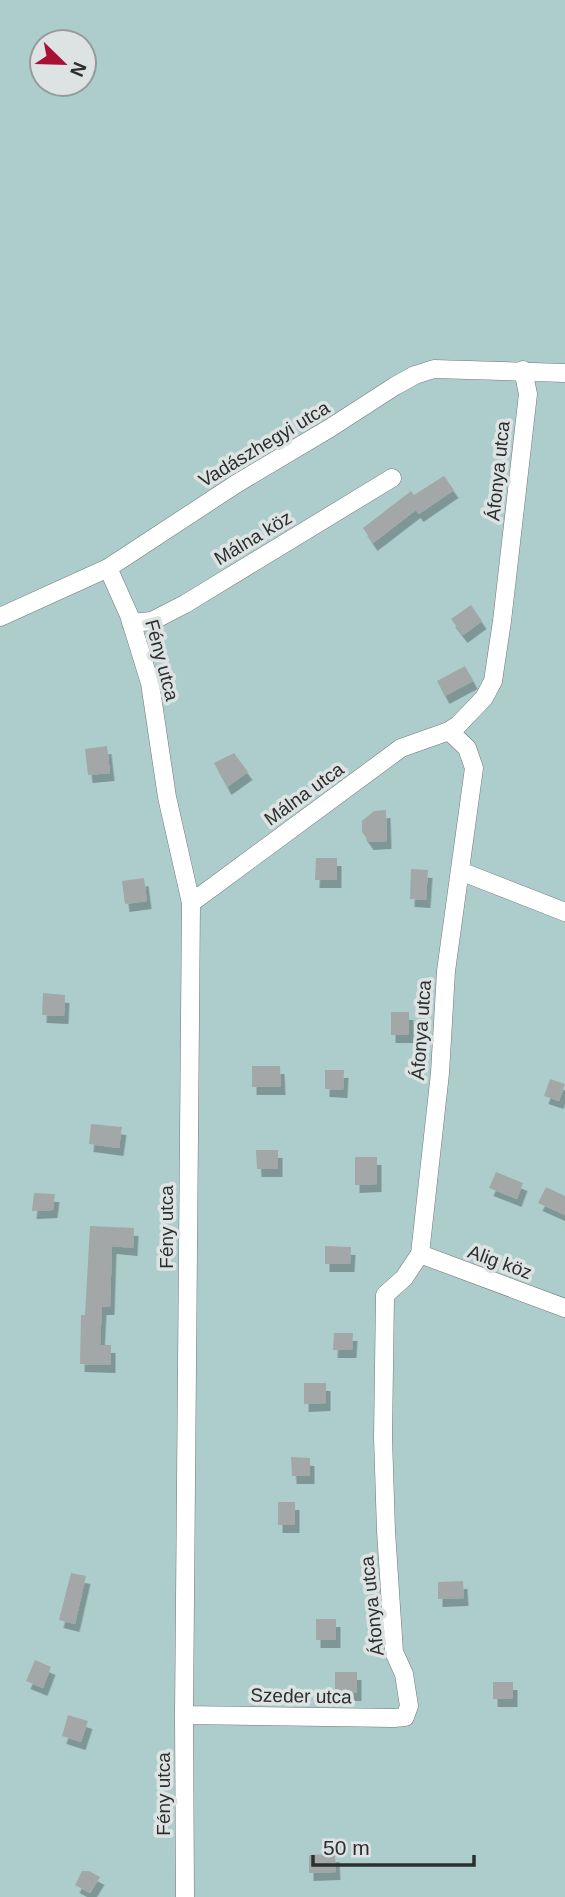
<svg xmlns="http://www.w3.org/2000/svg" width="565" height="1897" font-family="Arial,sans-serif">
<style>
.green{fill:#adcdcd;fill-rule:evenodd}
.building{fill:#a3a7a7;filter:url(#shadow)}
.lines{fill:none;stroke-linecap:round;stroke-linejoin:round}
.minor-casing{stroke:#737777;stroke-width:19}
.minor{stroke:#fff;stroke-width:18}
.labels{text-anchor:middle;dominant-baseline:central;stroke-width:7;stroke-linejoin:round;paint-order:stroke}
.street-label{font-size:19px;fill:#2d2f2f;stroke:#dde2e2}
</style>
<defs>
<filter id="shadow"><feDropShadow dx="4.5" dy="8" stdDeviation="0" flood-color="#0004"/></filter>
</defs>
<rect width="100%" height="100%" fill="#dde2e2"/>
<!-- green -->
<path class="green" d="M0,0h565v1897h-565zM42,42h42v42h-42z"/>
<!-- building -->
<path class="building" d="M444,476l10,14 -35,24 -3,-4 -43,33 -10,-15 48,-37 3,4z
M471,605l11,16 -19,14 -12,-16z
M465,666l8,15 -28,15 -8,-15z
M107,746l3,27 -22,2 -3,-26z
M234,753l14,19 -21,15 -13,-24z
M386,810l1,31 -18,1 -7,-10v-11l12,-10z
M316,858h21v22h-22z
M411,869l17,1 -2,30 -16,-1z
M144,878l3,23 -22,3 -3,-23z
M43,993l22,2 -1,21 -22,-1z
M391,1012h18v23h-18z
M252,1066h28l1,21h-29z
M325,1070h19l-1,20 -18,-1z
M550,1079l15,5 -6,17 -15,-5z
M91,1124l31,3 -3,21 -30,-4z
M256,1150h22v19h-21z
M355,1157h22v27l-22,1z
M496,1172l27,11 -6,16 -28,-11z
M546,1187l19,9v19l-27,-12z
M34,1193l21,1 -2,16 -21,1z
M90,1226l44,2 -1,20 -21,-2 -2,61h-8l-2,38h11v20l-31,-1 1,-49h4z
M325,1246l26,1 -1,17h-25z
M334,1333h19l-1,17h-19z
M304,1383h22v20l-22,1z
M291,1457l19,1v18h-18z
M278,1502h17v23h-17z
M71,1573l15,3 -11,48 -16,-4z
M463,1581l1,17 -26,1v-17z
M316,1619h20v21h-20z
M35,1660l16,7 -8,21 -17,-7z
M335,1672h22v21h-22z
M493,1682h20v17h-20z
M68,1715l20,6 -7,21 -19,-6z
M335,1854l1,18 -27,1v-18z
M82,1871h7l11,6 -10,16 -15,-8z"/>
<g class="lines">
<defs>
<path id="minor" d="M108,568l21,47 21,68 17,114 24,106 -7,812 1,182
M0,617l108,-49 128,-84 94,-56 65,-42 20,-11 19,-6 131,4
M131,623l21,-2 33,-17 207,-126
M460,871l105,41
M191,903l210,-155 48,-17 9,-6 26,-27 9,-17 9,-60 26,-227 -5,-24
M420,1254l145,54
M184,1715l210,3 11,-1 4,-11 -5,-32 -10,-22 -8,-121 -3,-94 2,-142 19,-17 16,-24 20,-181 6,-102 28,-203 -7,-20 -18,-17"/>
</defs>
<!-- minor casing -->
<use href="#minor" class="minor-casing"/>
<!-- minor -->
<use href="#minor" class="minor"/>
</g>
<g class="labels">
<!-- street labels -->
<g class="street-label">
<text transform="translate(264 444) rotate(-31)">Vadászhegyi utca</text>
<text transform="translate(498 471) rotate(-84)">Áfonya utca</text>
<text transform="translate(253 538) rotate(-31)">Málna köz</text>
<text transform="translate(162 660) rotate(75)">Fény utca</text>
<text transform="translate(304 794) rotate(-36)">Málna utca</text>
<text transform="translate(421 1030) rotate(-86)">Áfonya utca</text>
<text transform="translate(166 1227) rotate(-90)">Fény utca</text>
<text transform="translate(500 1262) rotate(20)">Alig köz</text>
<text transform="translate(372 1606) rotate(-96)">Áfonya utca</text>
<text transform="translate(301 1696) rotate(1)">Szeder utca</text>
<text transform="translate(163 1794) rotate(-90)">Fény utca</text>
</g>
</g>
<!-- north arrow -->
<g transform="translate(63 63) rotate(113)"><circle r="33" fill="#dde2e2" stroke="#979a9a" stroke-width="2"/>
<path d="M0-5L12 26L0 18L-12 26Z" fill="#a91134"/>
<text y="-10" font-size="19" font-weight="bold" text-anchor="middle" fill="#2d2f2f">N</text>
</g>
<!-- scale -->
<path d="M313 1855v10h161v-10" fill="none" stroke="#2d2f2f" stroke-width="3.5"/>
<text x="323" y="1855" font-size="21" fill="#2d2f2f" stroke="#dde2e2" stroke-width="5" paint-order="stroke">50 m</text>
</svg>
